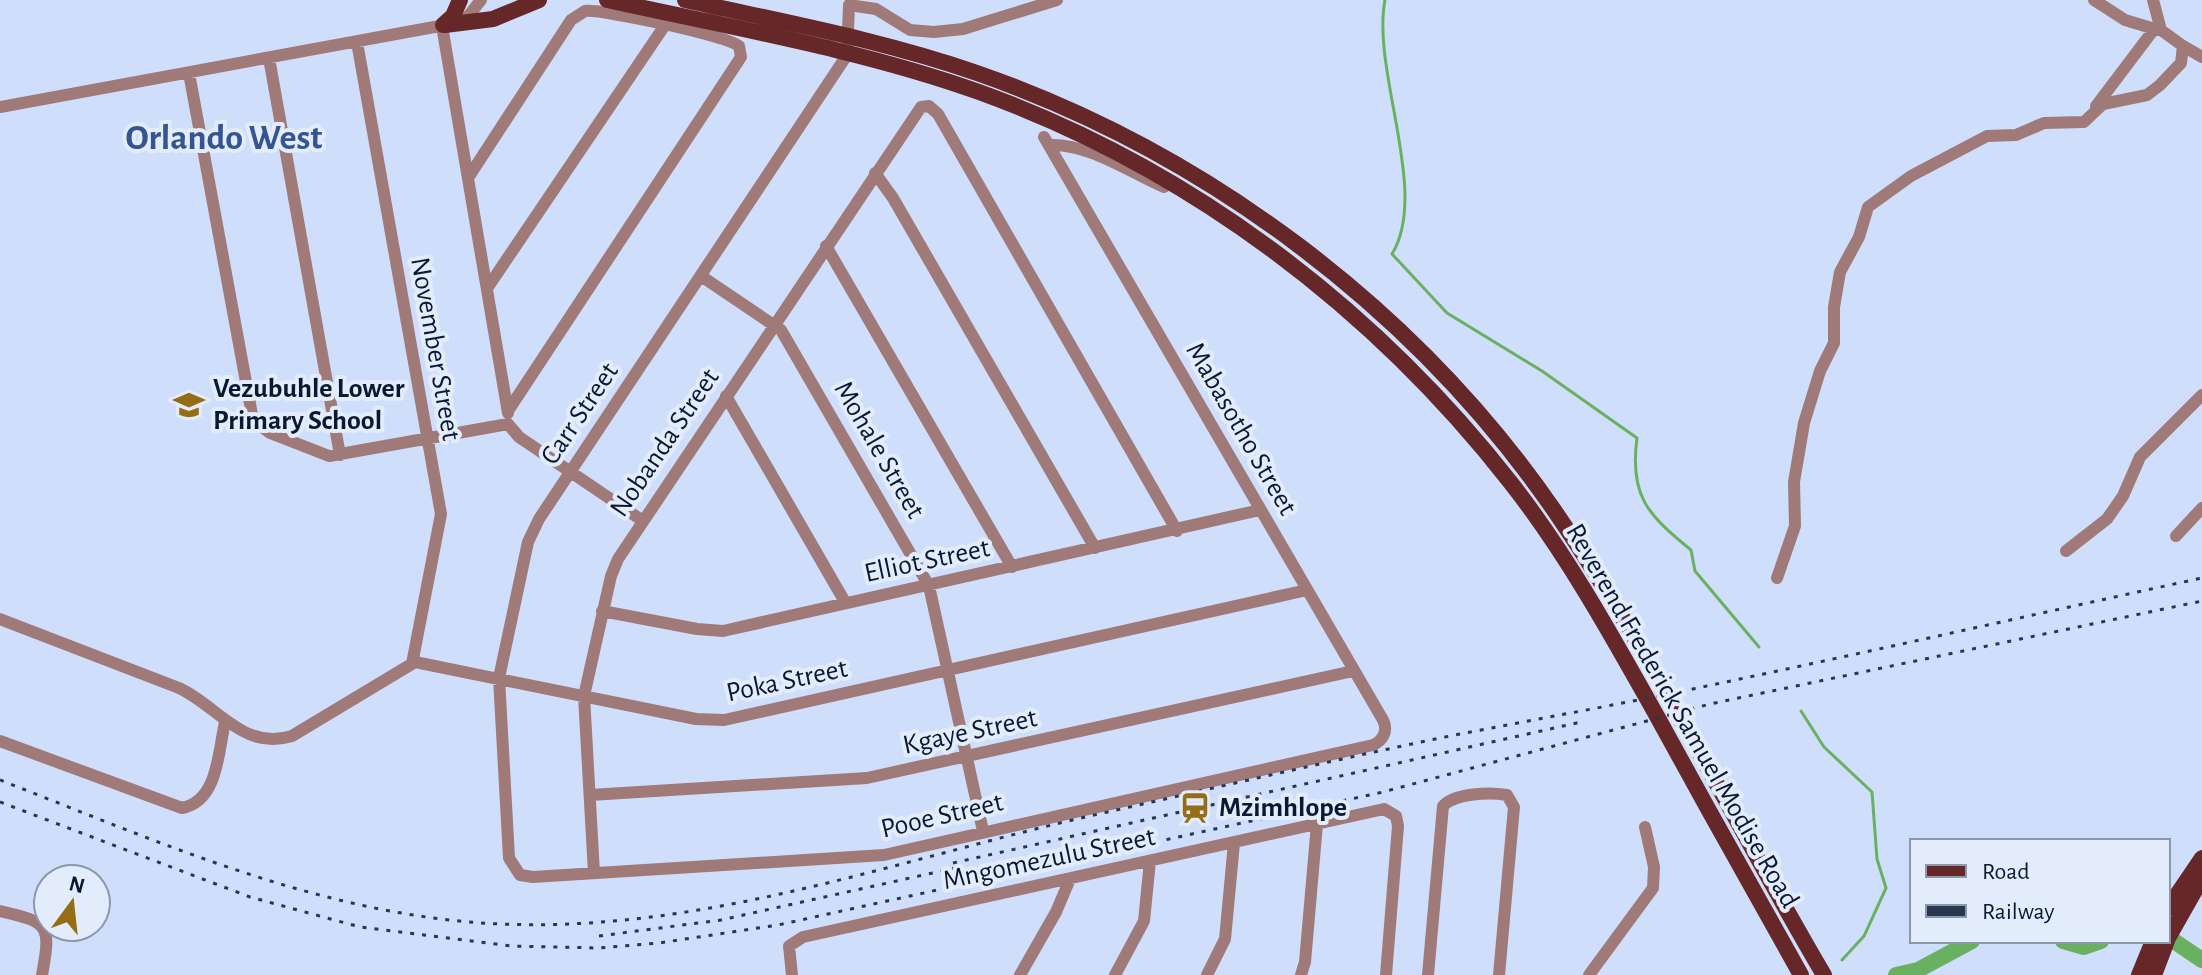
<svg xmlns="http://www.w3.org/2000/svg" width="2202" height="975" font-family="'Alegreya Sans',sans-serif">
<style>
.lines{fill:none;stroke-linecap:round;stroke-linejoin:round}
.stream{stroke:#69b161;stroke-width:3}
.river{stroke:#69b161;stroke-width:16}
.minor{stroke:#a07a78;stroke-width:12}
.major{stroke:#652728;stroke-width:16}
.rail{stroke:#293650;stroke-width:3;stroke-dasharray:4 8;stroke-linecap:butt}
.labels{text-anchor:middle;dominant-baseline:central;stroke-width:8;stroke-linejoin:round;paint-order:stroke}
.street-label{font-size:28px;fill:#0b1832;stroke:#e3ecfa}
.poi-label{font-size:28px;font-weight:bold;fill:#0b1832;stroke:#e3ecfa;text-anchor:start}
.district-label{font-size:36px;font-weight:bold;fill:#345591;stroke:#e3ecfa}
</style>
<rect width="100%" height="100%" fill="#cfdffb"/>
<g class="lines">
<!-- stream -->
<path class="stream" d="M1385,0c-14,71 45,192 7,254l55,59 95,58 95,67c-8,58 11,77 54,112l4,21 64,76
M1801,711l23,36 48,45 5,67 9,29 -22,48 -22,24"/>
<!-- river -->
<path class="river" d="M2168,937l34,23
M2063,941l21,6 17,-6
M1896,975l22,-5 54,-29"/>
<!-- minor -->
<path class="minor" d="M2094,0l31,20 33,10
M442,26l66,387
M357,42l84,472 -29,150
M2183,46l19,11
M269,58l71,397
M189,73l64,347 17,13 59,23 179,-32
M2096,106l62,-82
M0,107l445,-82 21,-6 15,-19
M1044,137l339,583c5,10 1,20 -10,25l-489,110 -351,22 -13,-2 -11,-17 -10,-180 29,-136 11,-23 308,-464 2,-50 27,4 34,21 24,2 29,-3 94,-29
M1049,145c40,-2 80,27 115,42
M875,173l18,25 202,350
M468,178l103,-158 14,-9c17,-2 143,25 154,35l2,11 -233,354
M826,246l186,321
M701,276l80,54 148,256 54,245
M488,287l177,-262
M726,396l119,206
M508,424l11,13 124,84
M2176,536l26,-28
M2066,551l41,-32 16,-23 17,-39 62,-62
M1777,578l18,-52 -1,-44 10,-59 16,-52 14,-28v-36l6,-35 19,-35 9,-30 43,-31 76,-40 29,-1 28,-12 40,-1 19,-18 44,-9 13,-10 21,-22 2,-17 -22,-16 -8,-30
M602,611l95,18 26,2 537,-121
M0,619l179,69c39,18 64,63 113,48l123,-74 281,57 28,1 583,-130
M0,741l182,67c36,-7 36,-55 43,-86
M590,795l277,-17 486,-107
M594,873l-10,-177 27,-120 7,-17 303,-452 8,-1 9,8 239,417
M0,911c50,11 51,15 42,64
M792,975l-3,-29 14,-9 581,-128 12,7 2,10 -12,149
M1020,975l36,-63 14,-33
M1115,975l29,-54 6,-60
M1207,975l18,-36 9,-96
M1301,975l4,-13 12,-138
M1428,975l15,-169c12,-13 47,-14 64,-11l7,12 -15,168
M1589,975l64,-87 1,-21 -9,-40"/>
<!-- major -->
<path class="major" d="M607,0c122,27 255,50 372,92 211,76 395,216 532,391 57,73 102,155 147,235 47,86 95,172 143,257
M685,0c98,22 197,40 292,73 230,80 439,237 577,437 101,148 179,311 270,465
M443,25l10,-9 7,-16
M445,25l48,-6 46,-19
M2168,908l34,-50
M2168,938l34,-60
M2139,975l14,-34
M2154,975l13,-34"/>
<!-- rail -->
<path class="rail" d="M0,780c162,63 323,136 500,144 211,9 409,-69 612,-113 111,-25 222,-51 333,-74 86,-17 172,-32 257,-50 167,-35 333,-73 500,-109
M0,802l250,95 110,30 151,19 87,2 61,-5 119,-18 605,-133 327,-88 492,-103
M953,863l628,-141
M599,936l122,-16 243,-54"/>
</g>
<!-- icons -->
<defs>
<symbol id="school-bare" viewBox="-9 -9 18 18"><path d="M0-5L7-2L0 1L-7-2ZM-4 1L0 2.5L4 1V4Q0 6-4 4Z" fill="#946d16" stroke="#e3ecfa" stroke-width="2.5" paint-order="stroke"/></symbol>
<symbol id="station-bare" viewBox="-9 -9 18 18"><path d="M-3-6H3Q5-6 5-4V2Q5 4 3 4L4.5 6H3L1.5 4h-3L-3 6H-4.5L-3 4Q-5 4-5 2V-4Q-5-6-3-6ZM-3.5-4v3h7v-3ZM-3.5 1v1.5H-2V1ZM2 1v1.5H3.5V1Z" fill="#946d16" stroke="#e3ecfa" stroke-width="2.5" paint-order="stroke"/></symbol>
</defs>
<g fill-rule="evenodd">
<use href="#school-bare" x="167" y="383" width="44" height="44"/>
<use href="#station-bare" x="1173" y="786" width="44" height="44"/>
</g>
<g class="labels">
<!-- street labels -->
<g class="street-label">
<text transform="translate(435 349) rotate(80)">November Street</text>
<text transform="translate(580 414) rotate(-56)">Carr Street</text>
<text transform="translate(1241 429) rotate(60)">Mabasotho Street</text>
<text transform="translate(665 443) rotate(-56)">Nobanda Street</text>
<text transform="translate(879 450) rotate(60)">Mohale Street</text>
<text transform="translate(927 561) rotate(-12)">Elliot Street</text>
<text transform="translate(787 681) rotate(-12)">Poka Street</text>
<text transform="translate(1682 716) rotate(60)">Reverend Frederick Samuel Modise Road</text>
<text transform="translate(970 732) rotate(-12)">Kgaye Street</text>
<text transform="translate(942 816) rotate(-13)">Pooe Street</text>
<text transform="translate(1049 859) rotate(-12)">Mngomezulu Street</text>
</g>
<!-- poi labels -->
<g class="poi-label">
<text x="213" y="389">Vezubuhle Lower<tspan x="213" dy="32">Primary School</tspan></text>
<text x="1219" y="808">Mzimhlope</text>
</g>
<!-- district labels -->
<g class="district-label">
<text x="224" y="138">Orlando West</text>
</g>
</g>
<!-- legend -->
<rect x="1910" y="839" width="260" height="104" fill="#e3ecfa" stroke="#8d97aa" stroke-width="2"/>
<rect x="1926" y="865" width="40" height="12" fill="#652728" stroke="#8d97aa" stroke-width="2"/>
<text x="1982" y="879" font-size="24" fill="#0b1832">Road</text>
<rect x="1926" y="905" width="40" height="12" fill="#293650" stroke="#8d97aa" stroke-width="2"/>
<text x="1982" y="919" font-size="24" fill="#0b1832">Railway</text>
<!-- north arrow -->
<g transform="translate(72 903) rotate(15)"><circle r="38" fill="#e3ecfa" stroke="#8d97aa" stroke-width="2"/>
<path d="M0-6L14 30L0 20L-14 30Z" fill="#946d16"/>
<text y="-12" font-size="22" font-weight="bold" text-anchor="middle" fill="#0b1832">N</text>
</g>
</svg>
